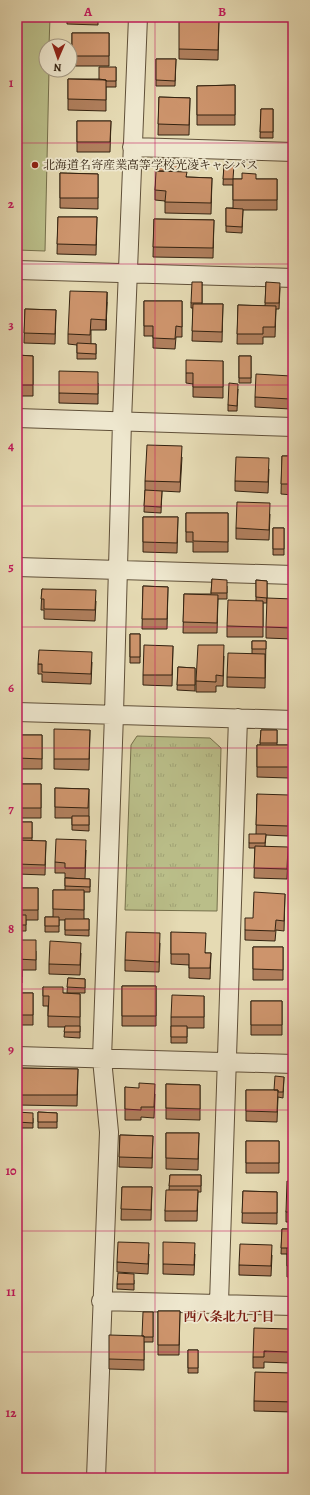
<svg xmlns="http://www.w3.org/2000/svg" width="310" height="1495" font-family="Alegreya,'Noto Serif JP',serif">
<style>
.park{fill:url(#park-tufts);stroke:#76704c}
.pitch{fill:#babe89;stroke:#76704c}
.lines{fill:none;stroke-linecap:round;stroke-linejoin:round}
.street-casing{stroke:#605039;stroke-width:20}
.street{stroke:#eee7ce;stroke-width:18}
.wall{fill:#b07f5d;stroke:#332210}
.shaded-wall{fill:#90684c;stroke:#332210}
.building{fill:#cd946c;stroke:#332210}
.grid{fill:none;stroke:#c2185b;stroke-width:1;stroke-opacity:0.55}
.poi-dot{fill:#8f2418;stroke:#eee7ce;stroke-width:1.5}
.labels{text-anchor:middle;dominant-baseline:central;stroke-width:3.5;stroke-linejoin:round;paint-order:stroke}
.poi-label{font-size:12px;fill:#332210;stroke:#eee7ce;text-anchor:start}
.neighbourhood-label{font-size:13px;font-weight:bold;fill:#7a1f14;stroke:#eee7ce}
.neatline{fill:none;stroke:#c2185b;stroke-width:1.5}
.grid-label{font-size:13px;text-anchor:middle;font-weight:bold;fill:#c2185b}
</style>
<defs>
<pattern id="park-tufts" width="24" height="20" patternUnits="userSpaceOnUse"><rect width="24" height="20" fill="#babe89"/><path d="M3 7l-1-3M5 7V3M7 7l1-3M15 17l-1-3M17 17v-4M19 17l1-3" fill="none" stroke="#a0a375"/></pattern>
</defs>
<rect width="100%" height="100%" fill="#e5dab3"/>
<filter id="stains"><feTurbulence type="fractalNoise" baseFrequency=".005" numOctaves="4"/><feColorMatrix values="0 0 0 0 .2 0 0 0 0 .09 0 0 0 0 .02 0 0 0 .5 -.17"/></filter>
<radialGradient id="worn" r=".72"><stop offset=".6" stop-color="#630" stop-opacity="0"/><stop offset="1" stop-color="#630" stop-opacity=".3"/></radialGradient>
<!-- park -->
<path class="park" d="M137,736l73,2 11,10 -4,163 -92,-1 6,-165z"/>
<!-- pitch -->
<path class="pitch" d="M17,17h33l-1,29h-3v24h3l-4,181 -28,-1z"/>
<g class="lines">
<defs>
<path id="street" d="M132,147l161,5
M17,270l276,8
M17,418l276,9
M17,567l276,8
M17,712l276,8
M17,1056l276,8
M101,1301l192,5
M219,1303l19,-585
M96,1478l13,-346 -7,-73 12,-345 8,-293 16,-404"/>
</defs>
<!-- street casing -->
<use href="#street" class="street-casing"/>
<!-- street -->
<use href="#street" class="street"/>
</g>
<!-- wall -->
<path class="wall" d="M67,17h31v8l-31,-1z
M219,18l-1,42 -39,-1v-10z
M72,33h37v33h-37z
M156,59h20l-1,27h-19z
M116,67v20h-10v24l-38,-1v-31h31z
M235,85v40h-38v-39z
M159,97l31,1 -1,37h-31z
M261,109h12v29h-13z
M77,121h34l-1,31h-33z
M224,165l9,14h44v31h-34l-1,23 -16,-1v-24h7v-23h-10z
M157,171l21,1 9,5 25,1 -1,36 -46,-1v-12l-10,-1v-10z
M60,173l38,1v35l-38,-1z
M58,217h39l-1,38 -39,-1z
M154,219l60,1 -1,38 -60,-1z
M202,282v22h21l-1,38 -30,-1 1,-33h-2v-5z
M266,282l14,6 -1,21h-3l-1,28h-12v7h-26l1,-39 27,1z
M144,301h38v36h-6l-1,12 -22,-1v-12h-9z
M107,302l-1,28h-15v14h5v15h-19v-14l-9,-1v-10z
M25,309l31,1 -1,34 -31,-1z
M17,355l16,1v40h-16z
M239,356h12v27h-12z
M223,361v37l-30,-1v-13l-7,-1v-10z
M98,383v21l-39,-1v-10z
M291,386l-1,23 -35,-2v-10z
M238,389l-1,22h-9v-6z
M282,456h11v39l-12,-1z
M182,457l-2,35 -18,-1 -1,22 -17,-1 1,-22v-9z
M269,469l-1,24 -33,-2v-10z
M186,513h42v39h-35v-10h-7z
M270,514l-1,26 -33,-1v-11z
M143,517h35l-1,36 -34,-1z
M273,528h11v27h-11z
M212,579l15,7v13h-9l-1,34h-34l1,-39h27z
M256,580l11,1v22h-4v34h-36v-11l29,-25z
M17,586h4v31h-4z
M143,586l25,1 -1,42h-25z
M42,589l54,12 -1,20 -51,-2v-9h-3z
M293,599v40l-27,-1v-11z
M130,634h10v29h-10z
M252,641h14l-1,47 -38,-1v-10l25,-23z
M173,646l-1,40 -29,-1v-10z
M17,650h4l-1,33h-3z
M224,656l-1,30h-7v6h-20v-11z
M92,662l-1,22 -49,-2v-8h-4v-10z
M178,667l17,1v23l-18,-1z
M90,730l-1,40 -35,-1v-10z
M261,730h16v15h12v33l-32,-1v-32h3z
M17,735h25v34h-25z
M17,784h24v34h-24z
M55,788l34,1v42l-17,-1v-12h-17z
M257,794l32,11 -1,31 -22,-1 -1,11 23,11 -1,22 -33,-1 1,-30h-6v-5l7,-9z
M17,822h15v19h14l-1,34 -28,-1z
M86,850l-1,29 -20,-1v-5h-10v-11z
M65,878l25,1v13h-6v27h5v17l-24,-1v-15h-6v12h-14v-15h8v-27h12z
M17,888h21v32h-12v11h-9z
M285,894l-1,37 -8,-1 -1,11 -30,-1v-10l8,-12z
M171,932l35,21h5l-1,26 -21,-1v-13l-18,-1z
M17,940l19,11v19h-14v13h-4l-1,10h16v32h-16z
M160,943l-1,29 -34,-1v-11z
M253,947h30v33h-30z
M81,953l-1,22 -31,-1v-10z
M68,978l17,1v14h-18z
M122,986h34v40h-34z
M43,987l20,6 17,1v44l-16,-1 1,-10h-17v-21h-5z
M204,996v32h-17v15h-16v-26z
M251,1001h31v34h-31z
M17,1068l61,1 -1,37 -60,-1z
M284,1077l-1,21 -5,-1 -1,25 -31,-1v-31h28z
M166,1084l34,1v35l-34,-1z
M125,1087l30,7 -1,24 -13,-1v3h-16z
M17,1112l16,6v10h-16z
M38,1112l19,1v15h-19z
M166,1133h33l-1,37 -32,-1z
M120,1135l33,1 -1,32 -33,-1z
M246,1141h33v32h-33z
M293,1142v31h-3v-11z
M170,1175h31v17h-3l-1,29h-32v-10l4,-21z
M293,1182v40h-7v-10z
M122,1187h30l-1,33h-30z
M243,1191l34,1v32l-35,-1z
M282,1229h11v48h-6v-23h-6z
M149,1254l-1,20 -31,-2v-10z
M195,1254l-1,21 -31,-1v-10z
M272,1255l-1,21 -32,-1v-10z
M134,1280v10l-17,-1v-5z
M158,1311h22l-1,44h-21z
M153,1312v30h-9v28l-35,-1v-10l33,-23z
M290,1340l-1,23 -25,-1v6h-11v-11z
M188,1350h10v23h-10z
M293,1373v39l-39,-1v-10z"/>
<!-- shaded-wall -->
<path class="shaded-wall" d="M107,292v10l-1,28v-10z
M291,376v10l-1,23v-10z"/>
<!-- building -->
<path class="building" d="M179,17l40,1 -1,32 -39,-1z
M72,33h37v23h-37z
M156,59h20l-1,22 -19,-1z
M99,67h17v14h-10v-1l-7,-1z
M68,79l38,1v20l-38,-1z
M235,85v30h-38v-29z
M159,97l31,1 -1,27 -31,-1z
M261,109h12v23h-13z
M77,121h34l-1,21h-33z
M158,159h20v12h-21z
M224,165h10l-1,14h-10z
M156,171l31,1 -1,5 26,1 -1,25 -46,-1 1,-11 -11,-1z
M60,173l38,1v24h-38z
M242,173l14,1v5h21v21h-44v-21h9z
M226,208l17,1 -1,18 -16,-1z
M58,217h39l-1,28 -39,-1z
M154,219l60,1 -1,28 -60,-1z
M192,282h10v21h-11z
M266,282l14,1 -1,20h-14z
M70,291l37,1 -1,28 -15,-1 -1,16 -22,-1z
M144,301h38v26l-6,-1 -1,13 -22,-1v-12h-9z
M193,304h30l-1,28 -30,-1z
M238,305l38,1 -1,21h-12v7h-26z
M25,309l31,1 -1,24 -31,-1z
M77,343l19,1v10l-19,-1z
M17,355l16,1v29h-16z
M239,356h12v22h-12z
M186,360l37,1v26h-30v-14h-7z
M59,371l39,1v22l-39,-1z
M256,374l35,2 -1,23 -35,-2z
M229,383l9,1 -1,22 -9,-1z
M147,445l35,1 -2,36 -35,-1z
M282,456h11v28h-12z
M236,457l33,1 -1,24 -33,-1z
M145,490l17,1 -1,16 -17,-1z
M237,502l33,1 -1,27 -33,-2z
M186,513h42v29l-35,-1v-9h-7z
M143,517h35l-1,26 -34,-1z
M273,528h11v21h-11z
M212,579l15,1v13h-16z
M256,580l11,1v17l-11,-1z
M17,586h4v21h-4z
M143,586l25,1 -1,32h-25z
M42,589l54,1 -1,20 -51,-1v-10h-3z
M184,594l34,1 -1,28 -34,-1z
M267,598l26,1v29l-27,-1z
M228,600l35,1v26l-36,-1z
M130,634h10v23h-10z
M252,641h14v8h-14z
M144,645l29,1 -1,29h-29z
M198,645h26l-1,31 -7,-1v7l-20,-1z
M17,650h4l-1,22h-3z
M39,650l53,2 -1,22 -49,-2v-8h-4z
M228,653l37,1v24l-38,-1z
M178,667l17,1v17h-18z
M54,729l36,1 -1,29h-35z
M261,730h16v13h-17z
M17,735h25v24l-25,-1z
M257,745h32v22h-32z
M17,784h24v24h-24z
M55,788l34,1 -1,19 -33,-1z
M257,794l32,1 -1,31 -32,-1z
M72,816h17v9h-17z
M17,822h15v16h-15z
M249,834h17l-1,9h-16z
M56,839l30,1 -1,28h-20v-5l-10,-1z
M17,840l29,1 -1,24 -28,-1z
M255,846l33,1 -1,22 -33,-1z
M65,878l25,1v8l-25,-1z
M17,888h21v22h-21z
M53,890h31v20l-31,-1z
M254,892l31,2 -1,27 -8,-1 -1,11 -30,-1v-12h8z
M17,915h9v10h-9z
M45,917h14v9h-14z
M65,919h24v11h-24z
M126,932l34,1 -1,29 -34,-2z
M171,932l35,1 -1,20h6l-1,15h-21v-14h-18z
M17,940h19v20l-19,-1z
M50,941l31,2 -1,22 -31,-1z
M253,947h30v23l-30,-1z
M17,969h5v8h-5z
M68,978l17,1v9l-18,-1z
M122,986h34v30h-34z
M43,987h20v6l17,1v23l-32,-1 1,-20h-6z
M17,993h16v22h-16z
M172,995l32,1v21h-33z
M251,1001h31v24h-31z
M65,1026h15v6h-16z
M171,1026h16v11h-16z
M17,1068l61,1 -1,26h-60z
M275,1076l9,1 -1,15h-5v-2h-4z
M139,1083l16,1 -1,23h-13v3l-16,-1v-22l14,1z
M166,1084l34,1v24l-34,-1z
M246,1090h32l-1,22 -31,-1z
M17,1112l16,1v10l-16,-1z
M38,1112l19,1v9h-19z
M166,1133h33l-1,26 -32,-1z
M120,1135l33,1 -1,22 -33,-1z
M246,1141h33v22h-33z
M291,1142h2v21l-3,-1z
M170,1175h31v11h-32z
M287,1181l6,1v30h-7z
M122,1187h30l-1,23 -30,-1z
M166,1190h32l-1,21h-32z
M243,1191l34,1v21h-35z
M282,1229h11v19h-12z
M118,1242l31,1 -1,21 -31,-2z
M163,1242l32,1 -1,22 -31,-1z
M240,1244l32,1 -1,21 -32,-1z
M287,1248h6v18h-6z
M118,1273l16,1v10h-17z
M158,1311h22l-1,34h-21z
M143,1312h10v25h-9v-1h-2z
M254,1328l36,1 -1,23 -25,-1v6h-11z
M109,1335l35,1v24l-35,-1z
M188,1350h10v18h-10z
M255,1372l38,1v29l-39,-1z"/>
<!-- grid -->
<path class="grid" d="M155,17v1461M17,143h276M17,264h276M17,385h276M17,506h276M17,627h276M17,748h276M17,868h276M17,989h276M17,1110h276M17,1231h276M17,1352h276"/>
<!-- markers -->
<circle class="poi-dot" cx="35" cy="165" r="4"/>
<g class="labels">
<!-- poi labels -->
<g class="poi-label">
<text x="43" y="165">北海道名寄産業高等学校光凌キャンパス</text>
</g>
<!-- neighbourhood labels -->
<g class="neighbourhood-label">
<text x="229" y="1316">西八条北九丁目</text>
</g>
</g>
<!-- margin -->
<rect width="310" height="1495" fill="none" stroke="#e5dab3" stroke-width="44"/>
<!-- north arrow -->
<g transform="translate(58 58) rotate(182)"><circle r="19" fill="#eee7ce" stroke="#a39882"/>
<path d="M0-3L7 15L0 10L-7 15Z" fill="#8f2418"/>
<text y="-6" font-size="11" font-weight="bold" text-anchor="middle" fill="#332210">N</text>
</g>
<rect x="22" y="22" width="266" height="1451" class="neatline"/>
<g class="grid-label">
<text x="88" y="16">A</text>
<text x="222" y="16">B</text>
<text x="11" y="87">1</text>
<text x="11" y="208">2</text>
<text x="11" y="329">3</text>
<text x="11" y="450">4</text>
<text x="11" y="571">5</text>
<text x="11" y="692">6</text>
<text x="11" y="813">7</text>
<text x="11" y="933">8</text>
<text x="11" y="1054">9</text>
<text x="11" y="1175">10</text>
<text x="11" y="1296">11</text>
<text x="11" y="1417">12</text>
</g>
<rect width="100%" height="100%" filter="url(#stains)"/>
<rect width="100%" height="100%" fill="url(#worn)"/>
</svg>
